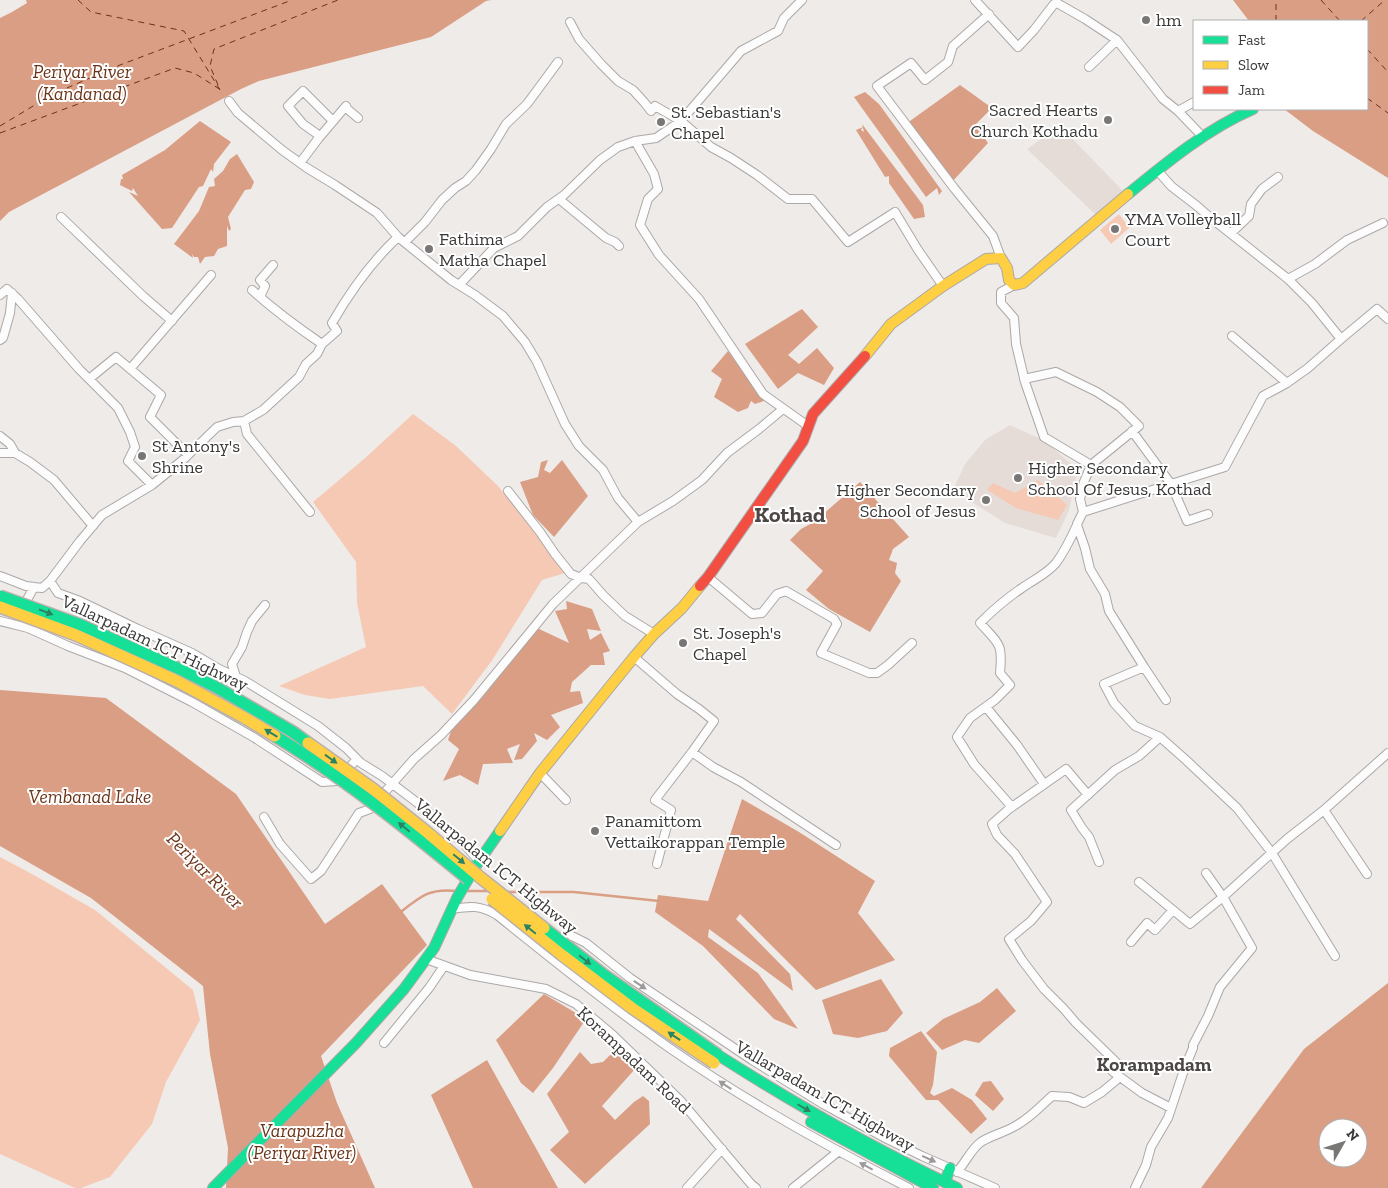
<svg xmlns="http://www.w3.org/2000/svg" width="1388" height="1188" font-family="'Zilla Slab',serif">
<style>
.built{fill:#e5dbd7}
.green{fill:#f6c9b5}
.water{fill:#d99e84;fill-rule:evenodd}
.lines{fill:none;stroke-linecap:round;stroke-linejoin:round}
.stream{stroke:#d99e84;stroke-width:2.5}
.ferry{stroke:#6a3419;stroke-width:1;stroke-dasharray:6 5;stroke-linecap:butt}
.street-casing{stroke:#aba8a7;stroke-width:10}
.fast-casing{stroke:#aba8a7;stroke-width:12}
.slow-casing{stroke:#aba8a7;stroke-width:12}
.jam-casing{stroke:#aba8a7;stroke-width:12}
.street{stroke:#fdfcfc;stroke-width:8}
.fast{stroke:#16e098;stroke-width:10}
.slow{stroke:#ffcf43;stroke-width:10}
.jam{stroke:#f24e42;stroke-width:10}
.fast-bridge-casing{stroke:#bbb0ab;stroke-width:14;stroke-linecap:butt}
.slow-bridge-casing{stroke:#bbb0ab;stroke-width:14;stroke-linecap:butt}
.fast-bridge{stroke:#16e098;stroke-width:11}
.slow-bridge{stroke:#ffcf43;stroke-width:11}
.oneway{fill:#2a8463}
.oneway2{fill:#9c9a9a}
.poi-dot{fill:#797775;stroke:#fff;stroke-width:2}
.labels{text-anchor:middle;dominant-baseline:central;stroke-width:4;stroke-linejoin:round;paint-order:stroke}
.poi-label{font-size:18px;fill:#3a3837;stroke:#fff;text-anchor:start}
.street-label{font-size:18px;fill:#3a3837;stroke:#fff}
.water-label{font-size:19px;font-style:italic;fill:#6a3419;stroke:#fff}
.neighbourhood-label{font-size:19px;font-weight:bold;fill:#4c4644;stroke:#fff}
.district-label{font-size:22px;font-weight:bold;fill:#4c4644;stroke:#fff}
</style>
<rect width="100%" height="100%" fill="#efebe9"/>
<!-- built -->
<path class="built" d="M1060,126l63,65 -26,25 -70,-67z
M1010,425l35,16 33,29 -9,40 -13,28 -51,-15 -52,-33 12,-26 20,-24z"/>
<!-- green -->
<path class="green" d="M1119,214l10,14 -18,16 -11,-14z
M413,414l43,32 42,40 29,36 38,51 -23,7 -49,79 -41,55 -29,-28 -93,13 -25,-4 -26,-9 87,-39 -9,-44 -1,-41 -43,-60 51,-43z
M1038,480l29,25 -9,15 -42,-12 -29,-18 6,-7 22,10z
M0,857l32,17 63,36 98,80 7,30 -34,62 -14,42 -42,53 -29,11h-6l-75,-34z"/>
<!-- water -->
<path class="water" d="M26,0h465l-5,1 -55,36 -172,44 -18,8 -232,123 -9,9v-203l12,-6 15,-9z
M1233,0h155v178l-75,-47 -29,-22h83v-88h-118z
M960,85l32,23 -17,17 13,18 -38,41 -47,-58z
M865,92l14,12 63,87 -3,4 -2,-7 -11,9 -72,-100z
M200,121l31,21 -17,22 -1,8 -2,-3 -8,17 -4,1 -27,41 -10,1 -33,-37 9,4 -5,-8 -1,3 -12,-6 1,-6h2l-1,-4 43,-25z
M862,124l61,81 2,12 -11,2 -25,-36v-7l-4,1 -29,-47 7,-3 -2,3 3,2z
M237,154l17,28 -3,7 -6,1 -17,27 3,12 -2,2 -2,-5v20l-9,3 -4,7 -9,1 -5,7 -2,-7h-4l-2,-3 1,4 -19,-14 25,-33 10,-24 6,-1 -1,-7 9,-8 7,-12z
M802,309l16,18 -30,28 11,9 18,-16 17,20 -10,17 -26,-12 -20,16 -33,-45z
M728,351l36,50 -9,3 -4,-3 -3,7 -10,4 -24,-15 8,-18 -11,-8z
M548,460l-4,10 6,3 12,-13 26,36 -34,41 -21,-22 -13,-33 18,-5 3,-15z
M860,482l49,55 -16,12 -4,11 8,3 -2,10 6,8 -31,51 -41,-23 -23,-19 17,-19 -33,-31 11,-11 13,-7z
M566,601l26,8 9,22 -14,-2 3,11 11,-7 9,18 -7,2 2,12h-14l-19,17 -2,10 10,-1 3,12 -32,12 9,12 -13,13 -13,-7 3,8 -15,18 -8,1 6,-16 -13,5 6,14 -30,1 -5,21 -18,-10 -17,6 16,-32 -11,-9 5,-15 84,-97 32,15 -14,-32 12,-2z
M0,690l106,8 130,96 89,130 57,-40 45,61 -106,111 16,47 38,85h-149l2,-40 -18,-94 -7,-68 -112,-88 -91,-52z
M742,799l57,33 76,49 -17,32 37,47 -79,30 -76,-76 -4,5 54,55 3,17 -84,-62 -1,8 50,36 40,56 -24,-10 -71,-73 -48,-34 3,-17 50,6z
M881,979l22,34 -16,18 -29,7 -25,-4 -11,-34z
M1388,983v205h-187l103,-139zM1328,1128h30v30h-30z
M997,988l19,23 -37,32 -14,-3 -23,10 -16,-17 17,-14 37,-17z
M544,994l42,25 -33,49 -20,25 -12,-10 -25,-43z
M921,1031l16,21 -4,33 -3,8 4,3 18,-8 20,12 15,19 -16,15 -33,-34h-12l-37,-44 1,-8z
M615,1050l20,19 -33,37 13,14 19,-18 9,-6 6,5 1,23 -65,60 -35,-34 19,-18 -22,-38 33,-42 11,12 12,-2z
M487,1060l71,128h-85l-42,-93z
M991,1081l13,18 -11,12 -18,-16 8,-13z"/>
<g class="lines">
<!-- stream -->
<path class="stream" d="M465,891h25
M508,892h66l85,9
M402,911c20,-16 29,-23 55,-20"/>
<!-- ferry -->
<path class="ferry" d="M78,0l13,12 93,19 36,59
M1321,0l19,21
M1276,21v-21
M1361,21l24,-21
M1367,49l21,23
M218,85l-8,-19 4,-17 124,-49
M1367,98l21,15
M0,126l53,-32 67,-29 172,-65
M0,133l175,-65 19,5 27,17"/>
<defs>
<path id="street" d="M975,0l43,47 16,-17 20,-26 3,-1 28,16 32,21 46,59 15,12 25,26
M989,14l-36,32 -5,16 -23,18 -14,-17 -34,23 77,102 39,48 8,22
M570,22l9,17 22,25 17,17 15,9 11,12 7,9 4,-5 26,15 30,26 20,11 26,17 31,24h24l36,43 47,-30 23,38 25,36
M1089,67l28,-27
M229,101l9,12 44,37 25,18 28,17 42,28 21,24 53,43 24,15 28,21 22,26 12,20 28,62 14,22 24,24 15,28 20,24 35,-21 29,-21 25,-27 32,-24 24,-20
M345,107l13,11
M1178,111l16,-9
M320,136l-17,-12 -15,-18 15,-15 30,30
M635,141l19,33 4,15 -10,10 -8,26 19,30 40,44 64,95 45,32
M300,163l18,-24 28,-33
M559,199l47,39 9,4 4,4
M61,217l82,79 29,25
M1231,233l18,-17 2,-12 11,-15 16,-12
M398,237c-26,24 -48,55 -66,86l5,8 -15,13 -5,10 -11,10 -7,13 -36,33 -19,11 -11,1 -16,5 -33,32 -32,26 -50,30 -22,26 -30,40 8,12 22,8 58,28 54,24 27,16 26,12 73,45 28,22 15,15 21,13 37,28 46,41 14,16
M405,242l20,-20 17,-22 13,-12 11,-7 10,-11 15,-21 15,-25 21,-20 31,-42
M1288,279l27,-15 32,-24 36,-17
M459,285l35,-37 24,-12 29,-29 17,-12 36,-35 18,-13 17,-6 21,-3 25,-17 60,-70 37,-20 6,-13 18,-18
M1014,285l-13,7v11l13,15 2,26 9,38 19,55 47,28 -7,17 -4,17 3,13 -6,12 1,4 7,20 5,21 15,25 4,17 35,56 -40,17 10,19 21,23 25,11 26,23 51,48 35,45 63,103
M252,290c22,20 45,37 70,54
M0,295l7,-6 11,10 61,70 39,39 12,24 5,15 -7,14 24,24
M260,297l5,-11 -5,-6 13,-15
M1232,336l55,47
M1341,339l36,-30 11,10
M0,340l3,-2 7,-25 2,-20
M130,369l81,-94
M89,379l27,-22 45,38 -11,22 38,38
M1024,379l32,-7 41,20 23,15 19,19 -48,39
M244,421l3,13 63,78
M1132,431l39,53 54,-17 38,-71 24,-13 21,-15 33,-29 -29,-36 -24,-24 -82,-65 -9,-8 -26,-20 -14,-16
M0,436l10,8 5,9
M0,453h15l15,9 24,18 39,46
M508,491l32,41 15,22 16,20 10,4 8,1 14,16 22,21 29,18
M1083,512l88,-28 16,37 21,-7
M0,576l26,10 16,2 8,-7
M708,577l44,37 10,-1 15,-19 9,-3 48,28 3,5 -16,29 48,20h8l11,-8 24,-22
M23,607l11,-20
M0,621l28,7 40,18 57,22 67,34 63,36 67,44 15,-1 20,-22
M634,657l43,37 22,15 15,12 -22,31 -37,48 16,10 -14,54
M1144,667l22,33
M236,677l-4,-13 10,-17 5,-15 5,-11 13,-16
M986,707l31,38 27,39
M692,752l21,15 28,15 95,63
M540,773l26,27
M1088,795l-22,-26 -57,40 -17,15 5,11 18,19 32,48 -16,19 -22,18 13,21 22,29 20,20 12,14 40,39 -4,9 30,22 29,15
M1012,807l-38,-43 -17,-27 13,-19 25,-18 15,-15 -10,-12c3,-30 -1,-29 -20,-50 13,-13 27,-25 42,-35 11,-8 25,-14 34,-25 9,-12 15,-25 21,-38
M1324,810l43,64
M264,817l16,27 31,35 10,-8 38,-58 11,-4 44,-50 27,-24 33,-35 79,-96 85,-82
M1099,862l-10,-25 -7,-9 -11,-18 44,-40 24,-14 21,-19
M1139,882l51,42 33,-27 -17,-24
M452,909c19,-3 28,-4 45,6 56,45 112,90 171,132 76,53 158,99 241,141
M557,940l15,-4 14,7 44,35 122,82 71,44 64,35 35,17 73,32
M1131,942l16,-19 8,7 18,-20
M426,959l44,16 76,14 30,15 37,31 67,65 71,84 5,4
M384,1043l45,-55 15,-22
M957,1172c9,-10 14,-23 24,-30 11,-7 25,-10 36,-17 13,-7 24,-19 35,-29l17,1 15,6 18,-11 18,-15
M687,1188l35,-39
M793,1188l46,-37
M1135,1188l11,-23 5,-18 17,-29 16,-48 9,-22v-3l15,-29 12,-29 32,-39 -29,-51 64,-58 37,-29 64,-57"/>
<path id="fast" d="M1128,194c39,-32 79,-65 125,-85
M718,1055c77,49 156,94 239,133
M811,1122l122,66
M945,1182l5,-14
M213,1188l143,-145 48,-54 30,-41 23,-50 18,-31 25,-36"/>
<path id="slow" d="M865,356l26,-32 52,-38 43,-27 15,-1 6,10 2,12 5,5 9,-2 105,-89
M500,831l40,-58 94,-116 20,-23 28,-26 18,-22"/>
<path id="jam" d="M700,586l8,-9 95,-136 10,-27 52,-58"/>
</defs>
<!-- street casing -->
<use href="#street" class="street-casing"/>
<!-- fast casing -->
<use href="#fast" class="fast-casing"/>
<!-- slow casing -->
<use href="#slow" class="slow-casing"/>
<!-- jam casing -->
<use href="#jam" class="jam-casing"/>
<!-- street -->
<use href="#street" class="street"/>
<!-- fast -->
<use href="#fast" class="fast"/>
<!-- slow -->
<use href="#slow" class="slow"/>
<!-- jam -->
<use href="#jam" class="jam"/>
<defs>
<path id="fast-bridge" d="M0,596l81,29 103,46 32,16 77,45 15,11
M275,736c69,42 131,92 193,143
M544,928l60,47 114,80"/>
<path id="slow-bridge" d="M0,607l76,28 101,46 68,37 30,18
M308,743l65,46 55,44 53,45 63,50
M492,899l70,56 70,53 82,55"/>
</defs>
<!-- fast-bridge casing -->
<use href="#fast-bridge" class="fast-bridge-casing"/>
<!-- slow-bridge casing -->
<use href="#slow-bridge" class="slow-bridge-casing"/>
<!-- fast-bridge -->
<use href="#fast-bridge" class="fast-bridge"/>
<!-- slow-bridge -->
<use href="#slow-bridge" class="slow-bridge"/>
</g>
<!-- one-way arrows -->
<defs><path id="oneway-solid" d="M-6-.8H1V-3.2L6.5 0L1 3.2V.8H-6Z" transform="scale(1.25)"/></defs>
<g class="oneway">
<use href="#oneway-solid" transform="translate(46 612) rotate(21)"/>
<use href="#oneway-solid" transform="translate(271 733) rotate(-149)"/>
<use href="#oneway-solid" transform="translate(331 759) rotate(36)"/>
<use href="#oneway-solid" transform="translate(404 827) rotate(-141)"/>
<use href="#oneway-solid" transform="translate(459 859) rotate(40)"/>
<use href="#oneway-solid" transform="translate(530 929) rotate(-141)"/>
<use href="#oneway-solid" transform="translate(585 960) rotate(38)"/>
<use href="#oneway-solid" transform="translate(674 1036) rotate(-146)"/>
<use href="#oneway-solid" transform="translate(804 1108) rotate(30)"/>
</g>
<g class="oneway2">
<use href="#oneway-solid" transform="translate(640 985) rotate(34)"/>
<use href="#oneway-solid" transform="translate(725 1085) rotate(-147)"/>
<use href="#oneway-solid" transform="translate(929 1159) rotate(24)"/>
<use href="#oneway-solid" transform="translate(866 1166) rotate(-152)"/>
</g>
<!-- markers -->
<g class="poi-dot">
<circle cx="1146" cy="20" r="5"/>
<circle cx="1108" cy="120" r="5"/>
<circle cx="661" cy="122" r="5"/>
<circle cx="1115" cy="229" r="5"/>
<circle cx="429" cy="249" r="5"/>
<circle cx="142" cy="456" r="5"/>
<circle cx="1018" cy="478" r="5"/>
<circle cx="986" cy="500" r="5"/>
<circle cx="683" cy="643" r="5"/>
<circle cx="595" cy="831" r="5"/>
</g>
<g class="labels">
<!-- poi labels -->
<g class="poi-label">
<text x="1156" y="20">hm</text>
<text x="1098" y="110" text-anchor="end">Sacred Hearts<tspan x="1098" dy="21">Church Kothadu</tspan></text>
<text x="671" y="112">St. Sebastian's<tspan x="671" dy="21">Chapel</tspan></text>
<text x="1125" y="219">YMA Volleyball<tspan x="1125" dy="21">Court</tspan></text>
<text x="439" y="239">Fathima<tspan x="439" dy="21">Matha Chapel</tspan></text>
<text x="152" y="446">St Antony's<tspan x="152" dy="21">Shrine</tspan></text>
<text x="1028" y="468">Higher Secondary<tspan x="1028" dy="21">School Of Jesus, Kothad</tspan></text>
<text x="976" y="490" text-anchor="end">Higher Secondary<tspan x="976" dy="21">School of Jesus</tspan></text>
<text x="693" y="633">St. Joseph's<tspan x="693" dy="21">Chapel</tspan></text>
<text x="605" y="821">Panamittom<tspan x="605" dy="21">Vettaikorappan Temple</tspan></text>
</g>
<!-- street labels -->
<g class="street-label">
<text transform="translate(155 643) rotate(25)">Vallarpadam ICT Highway</text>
<text transform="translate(496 866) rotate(39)">Vallarpadam ICT Highway</text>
<text transform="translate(634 1060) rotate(43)">Korampadam Road</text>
<text transform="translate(825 1096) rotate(30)">Vallarpadam ICT Highway</text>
</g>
<!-- water labels -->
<g class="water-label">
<text x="82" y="71">Periyar River<tspan x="82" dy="22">(Kandanad)</tspan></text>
<text x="90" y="796">Vembanad Lake</text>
<text transform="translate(205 870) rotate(45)">Periyar River</text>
<text x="302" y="1130">Varapuzha<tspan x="302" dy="22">(Periyar River)</tspan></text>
</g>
<!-- neighbourhood labels -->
<g class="neighbourhood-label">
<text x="1154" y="1064">Korampadam</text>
</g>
<!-- district labels -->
<g class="district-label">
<text x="790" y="514">Kothad</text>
</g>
</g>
<!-- legend -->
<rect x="1193" y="20" width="175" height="90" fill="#ffffff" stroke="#b0afaf"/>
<rect x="1203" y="36" width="25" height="8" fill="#16e098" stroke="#b0afaf"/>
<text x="1238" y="45" font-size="15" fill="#3a3837">Fast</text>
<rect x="1203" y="61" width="25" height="8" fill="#ffcf43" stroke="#b0afaf"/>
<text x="1238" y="70" font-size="15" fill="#3a3837">Slow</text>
<rect x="1203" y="86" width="25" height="8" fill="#f24e42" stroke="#b0afaf"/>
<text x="1238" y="95" font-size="15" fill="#3a3837">Jam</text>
<!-- north arrow -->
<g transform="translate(1343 1143) rotate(51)"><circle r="24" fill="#ffffff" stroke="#b0afaf"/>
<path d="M0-4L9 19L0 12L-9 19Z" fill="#797775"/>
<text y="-8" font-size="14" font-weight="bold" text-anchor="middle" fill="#3a3837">N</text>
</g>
</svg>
